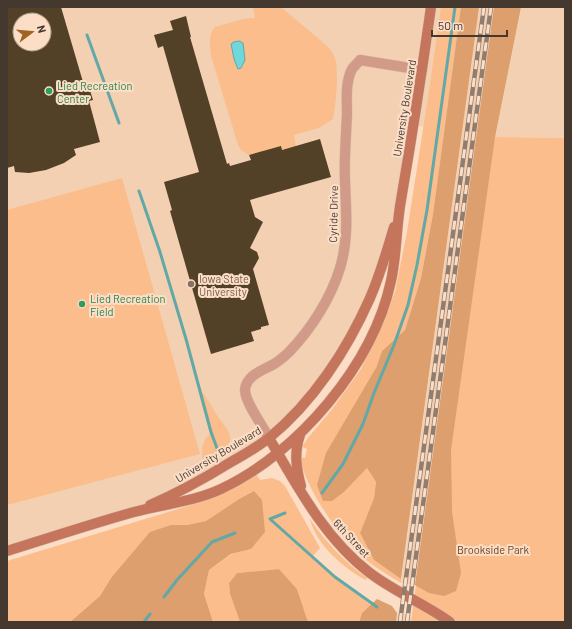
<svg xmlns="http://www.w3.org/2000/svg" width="572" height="629" font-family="Barlow,sans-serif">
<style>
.built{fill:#f4d0b3;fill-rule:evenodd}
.green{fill:#fbbd8b}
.forest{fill:#dc9f6d}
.water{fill:#6ed8da;stroke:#61a8a7}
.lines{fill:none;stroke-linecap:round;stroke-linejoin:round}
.stream{stroke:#61a8a7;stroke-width:3}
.building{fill:#524127;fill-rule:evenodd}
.street-casing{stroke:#d7bda9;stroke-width:11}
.secondary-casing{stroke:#d7bda9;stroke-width:11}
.street{stroke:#d29b89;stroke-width:10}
.secondary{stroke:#c5755b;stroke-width:10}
.rail-casing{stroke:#917d6f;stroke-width:4.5}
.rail{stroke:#fcdec7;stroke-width:3;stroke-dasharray:9;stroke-linecap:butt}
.leisure-dot{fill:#2e9e5b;stroke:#fcdec7;stroke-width:1.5}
.education-dot{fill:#8d6e63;stroke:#fcdec7;stroke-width:1.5}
.labels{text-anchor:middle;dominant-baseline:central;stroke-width:4;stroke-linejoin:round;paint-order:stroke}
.leisure-label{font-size:11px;fill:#27864d;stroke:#fcdec7;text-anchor:start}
.street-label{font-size:11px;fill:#44382f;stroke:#fcdec7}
.education-label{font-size:11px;fill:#785e54;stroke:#fcdec7;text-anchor:start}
.park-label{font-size:11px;fill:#6b421d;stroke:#fcdec7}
</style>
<rect width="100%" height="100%" fill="#fcdec7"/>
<!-- built -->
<path class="built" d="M7,7h558v131l-70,-1 -18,-3 -62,451 -14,-2 61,-451 -48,-7 -15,87 -19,58 -46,88 -52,68 -123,75 -152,48zM20,20h24v24h-24z
M397,613l14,2v7h-15z"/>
<!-- green -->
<path class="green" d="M253,7h28l45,38c3,3 7,7 9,13 4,10 1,49 -2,61l-14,9 -25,7 2,11 -14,4 -33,5 -8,-5 -3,-5 -27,-89c-1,-10 -3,-22 4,-29l28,-8 12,-1z
M441,7h20l-28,207 -12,64 -16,52 -23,21 -6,17 -31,123 22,-23 9,14 -2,16 -14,35 14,27 27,19v4c-16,-10 -34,-20 -47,-34 -20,-21 -50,-64 -54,-92l5,1 2,-9 -5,-2 5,-8 26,-31 28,-39 20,-41 14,-36 12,-60 22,-141z
M477,134l18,3 70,1v484h-154z
M122,178l78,276 -193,51v-295z
M203,393c6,8 10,16 15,24 4,5 11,13 12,19 2,14 -16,24 -27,28 -1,-12 -3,-22 7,-30l-10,-36v-4z
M257,475l3,5 12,-2 8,3 5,5 35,62 -8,9 23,21 36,27 -9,8 -3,9h-51l-11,-33 -18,-20 -42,4 -8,10 1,11 10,28h-27l-9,-28 5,-24 23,-16 19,-5 3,-58 -15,8 -33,22 -19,4h-16l-60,53 -11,18 -30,26h-63v-61l194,-59 15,-6z
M310,519c16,23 34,43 57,59l-1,2c-22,-11 -51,-37 -56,-61z"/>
<!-- forest -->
<path class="forest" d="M461,7h18l-78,572 -27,-19 -14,-27 14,-35 2,-16 -9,-14 -22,23 -13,10h-9l-6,-16 9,-32 50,-85 6,-17 23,-21 16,-52 12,-64z
M494,7h27l-26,130 -44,313 1,62 9,61 -5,18 -12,5 -15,-3 -14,-8z
M254,491l8,9 3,32 -14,17 -20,5 -22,16 -5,24 9,28h-143l30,-26 11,-18 39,-46 21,-7h16l19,-4 33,-22z
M279,569l18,20 11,33h-68l-10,-28 -1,-11 8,-10z
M377,599l15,7 5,7 -1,9h-37l3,-9z"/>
<!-- water -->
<path class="water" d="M239,41l4,2 2,17 -4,8 -3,1 -4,-10 -3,-15 3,-2z"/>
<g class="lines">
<!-- stream -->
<path class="stream" d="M87,35l32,88
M139,191l21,61 26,87 25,93 7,19
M322,493l21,-29 20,-40 11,-31 20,-48 14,-40 9,-40 10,-55 28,-203
M285,513l-15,6 65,58 42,30
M164,597l13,-17 35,-38 23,-9
M144,622l6,-8"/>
</g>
<!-- building -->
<path class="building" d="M7,7h54l22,75 4,-1 6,19 -4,1 11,41 -26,7 2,6 -12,8 -18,7 -17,3 -14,-1 -1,-6 -7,2zM20,20h24v24h-24z
M186,16l5,21h-1l37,127 2,-1 1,3 21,-6 -2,-5 32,-9 1,4 38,-11 11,38 -81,23 5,17 8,5 -13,26 7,4 2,6 -6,11 16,56 -8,2v2l-10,3 3,9 -43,13 -41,-143 2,-1 -8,-28 35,-10 -36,-126 -5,2 -4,-13 19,-5 -3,-9z"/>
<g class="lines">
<defs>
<path id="street" d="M269,438c-6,-12 -25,-37 -24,-49 2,-14 18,-19 29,-25 5,-3 12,-9 16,-13 21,-22 41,-53 50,-83 9,-29 6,-57 5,-87 -1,-22 1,-45 2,-67 0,-14 -2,-31 5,-45 2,-3 6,-6 8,-9l62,10"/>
<path id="secondary" d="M300,435c-6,17 -4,33 1,51
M269,438c28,48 56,101 101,135 25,19 55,31 80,49
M150,505c28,-12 55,-27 81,-43 13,-7 26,-15 38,-24 44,-36 78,-88 101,-140 10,-23 17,-47 24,-71
M7,551c42,-13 84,-27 127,-39 29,-8 59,-10 87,-23 77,-36 152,-124 170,-208 6,-27 5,-54 10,-81 11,-64 21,-129 30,-193"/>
</defs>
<!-- street casing -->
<use href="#street" class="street-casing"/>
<!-- secondary casing -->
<use href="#secondary" class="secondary-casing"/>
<!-- street -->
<use href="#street" class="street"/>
<!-- secondary -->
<use href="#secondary" class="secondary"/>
<defs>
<path id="rail" d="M400,622l84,-615
M407,622l84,-615"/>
</defs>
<!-- rail casing -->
<use href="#rail" class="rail-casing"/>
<!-- rail -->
<use href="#rail" class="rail"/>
</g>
<!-- markers -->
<g class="leisure-dot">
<circle cx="49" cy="91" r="4"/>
<circle cx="82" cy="304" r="4"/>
</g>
<circle class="education-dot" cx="191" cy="284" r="4"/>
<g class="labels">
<!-- leisure labels -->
<g class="leisure-label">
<text x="57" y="85">Lied Recreation<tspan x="57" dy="13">Center</tspan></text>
<text x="90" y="298">Lied Recreation<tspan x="90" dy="13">Field</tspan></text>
</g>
<!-- street labels -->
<g class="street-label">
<text transform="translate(404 108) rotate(-81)">University Boulevard</text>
<text transform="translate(333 214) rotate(-89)">Cyride Drive</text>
<text transform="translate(218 454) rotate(-31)">University Boulevard</text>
<text transform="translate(352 538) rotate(47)">6th Street</text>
</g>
<!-- education labels -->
<g class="education-label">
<text x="199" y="278">Iowa State<tspan x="199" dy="13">University</tspan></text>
</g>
<!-- park labels -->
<g class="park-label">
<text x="493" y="549">Brookside Park</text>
</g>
</g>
<!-- border -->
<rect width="572" height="629" fill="none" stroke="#44382f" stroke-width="16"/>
<!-- north arrow -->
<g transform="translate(32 32) rotate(74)"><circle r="19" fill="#fcdec7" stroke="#b29c8a"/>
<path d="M0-3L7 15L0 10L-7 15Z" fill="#9f6424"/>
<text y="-6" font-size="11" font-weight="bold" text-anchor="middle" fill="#44382f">N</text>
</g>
<!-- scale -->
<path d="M432 30v6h75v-6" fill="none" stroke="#44382f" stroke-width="2"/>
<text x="438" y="30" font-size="12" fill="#44382f" stroke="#fcdec7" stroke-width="3" paint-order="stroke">50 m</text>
</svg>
